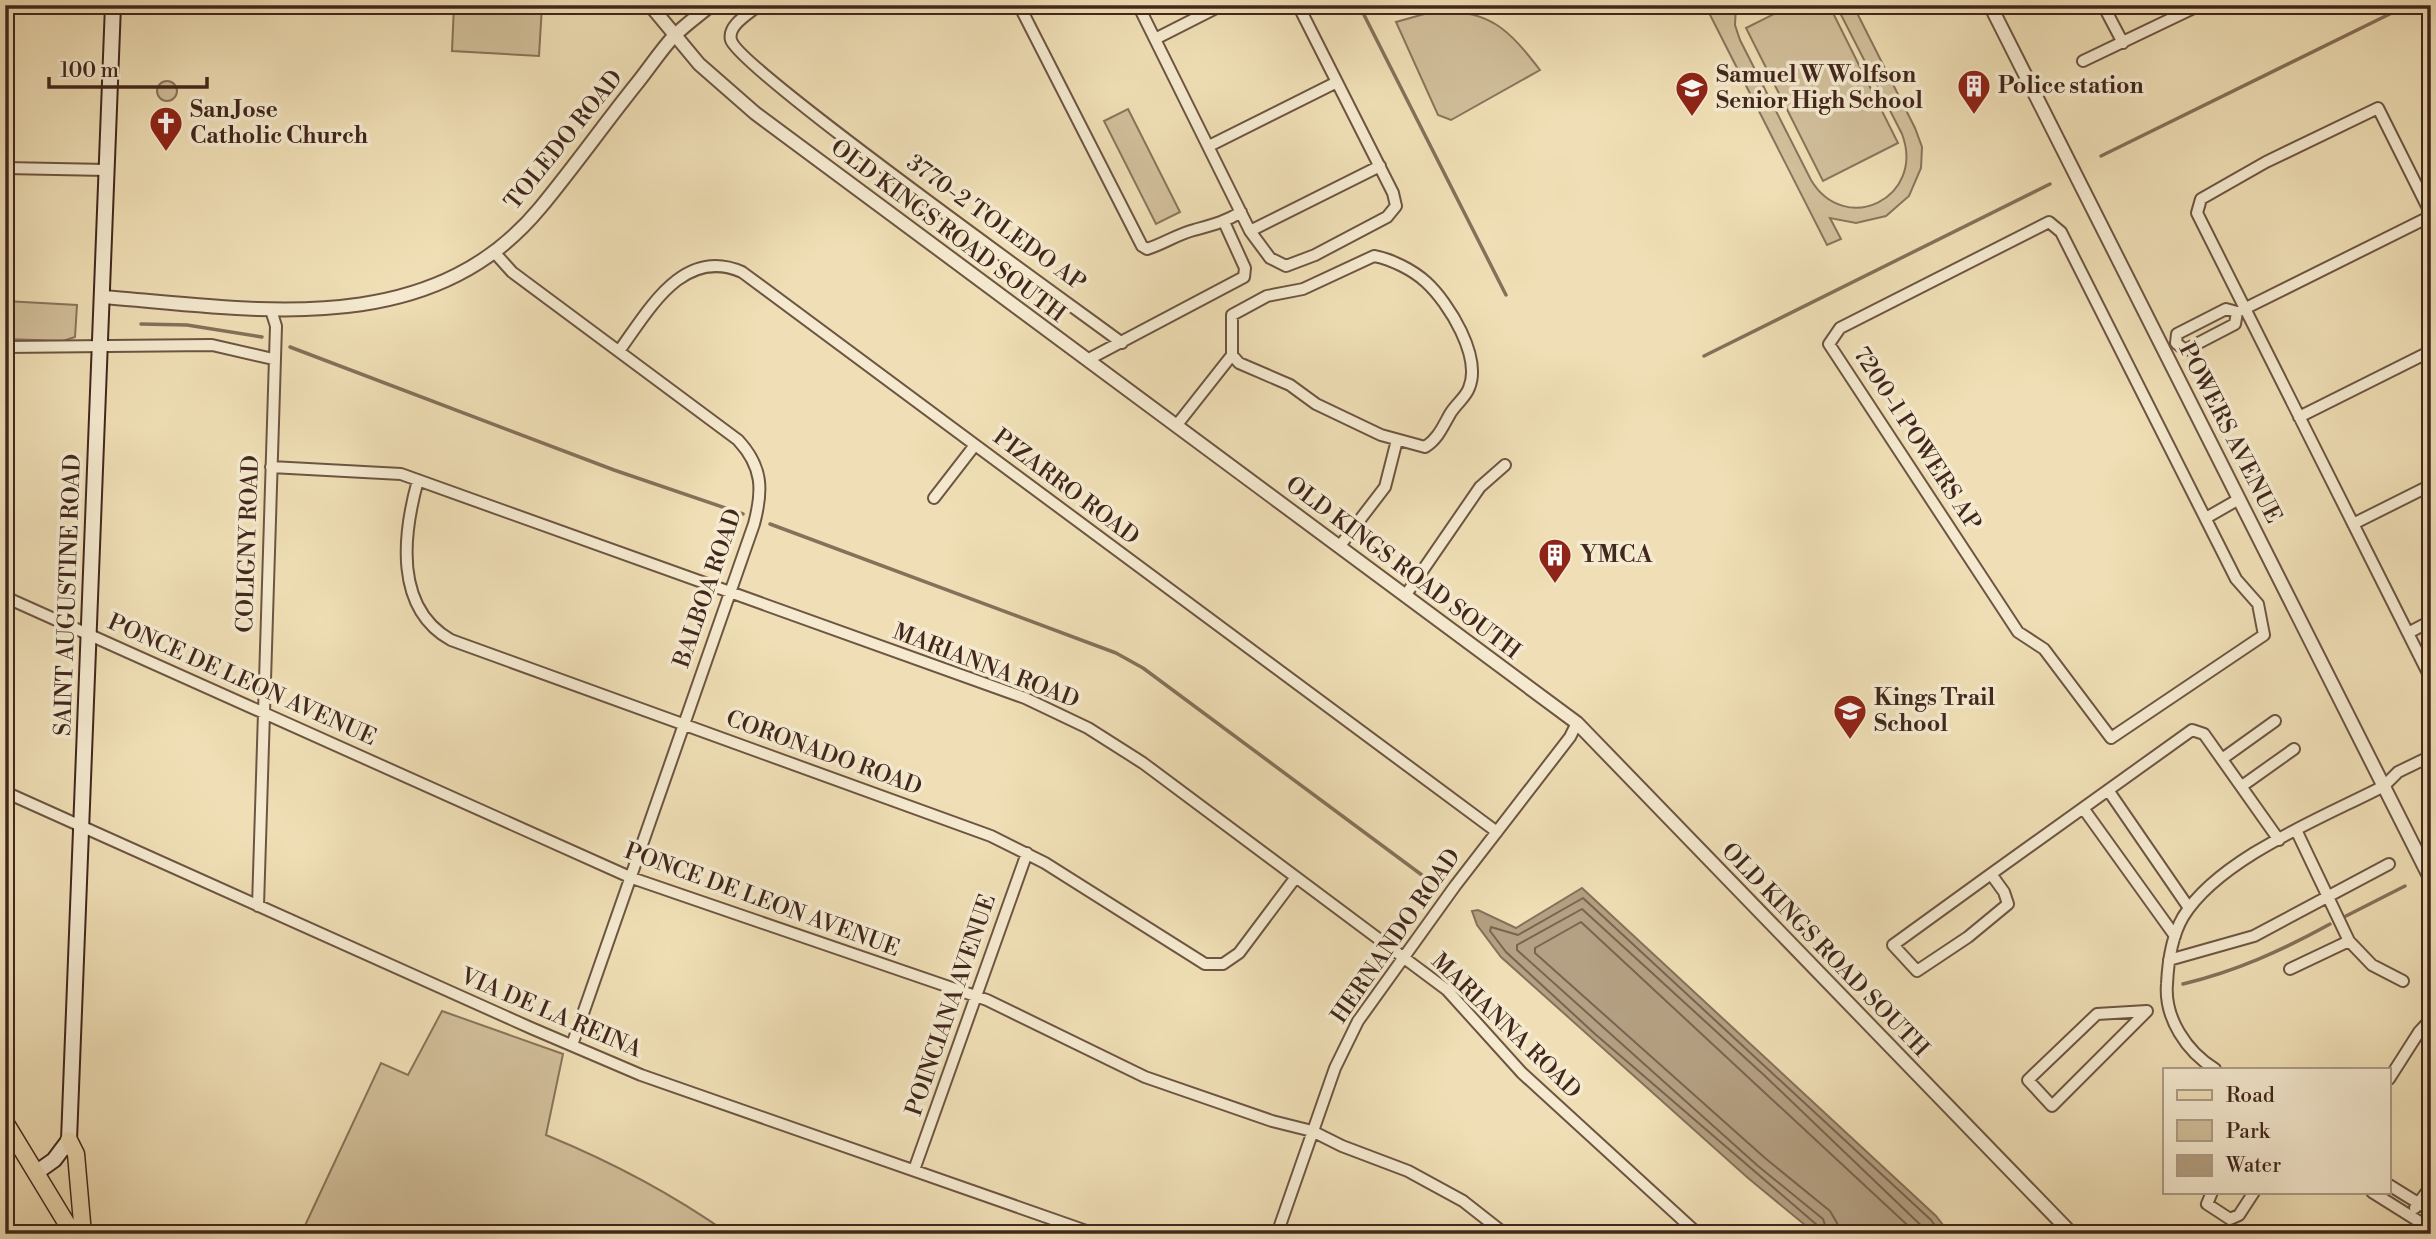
<svg xmlns="http://www.w3.org/2000/svg" width="2436" height="1239" font-family="'Libre Bodoni',serif">
<style>
.green{fill:#d2c09c;stroke:#8a745c;stroke-width:2}
.water{fill:#b4a082;stroke:#86705a;stroke-width:2}
.lines{fill:none;stroke-linecap:round;stroke-linejoin:round}
.shore{stroke:#7a6450;stroke-width:2}
.stream{stroke:#86705a;stroke-width:3.5}
.minor-casing{stroke:#6d5543;stroke-width:14}
.tertiary-casing{stroke:#6d5543;stroke-width:16}
.secondary-casing{stroke:#41271d;stroke-width:18}
.primary-casing{stroke:#41271d;stroke-width:19}
.minor{stroke:#f5ead0;stroke-width:10}
.tertiary{stroke:#f5ead0;stroke-width:12}
.secondary{stroke:#f5ead0;stroke-width:14}
.primary{stroke:#f0dfb6;stroke-width:16}
.labels{text-anchor:middle;dominant-baseline:central;stroke-width:7;stroke-linejoin:round;paint-order:stroke}
.poi-label{font-size:23px;font-weight:bold;fill:#41271d;stroke:#f5ead0;text-anchor:start}
.street-label{font-size:23px;fill:#41271d;stroke:#f5ead0}
</style>
<rect width="100%" height="100%" fill="#f0dfb6"/>
<filter id="stains"><feTurbulence type="fractalNoise" baseFrequency=".00286" numOctaves="4"/><feColorMatrix values="0 0 0 0 .2 0 0 0 0 .09 0 0 0 0 .02 0 0 0 .5 -.17"/></filter>
<radialGradient id="worn" r=".72"><stop offset=".6" stop-color="#630" stop-opacity="0"/><stop offset="1" stop-color="#630" stop-opacity=".3"/></radialGradient>
<!-- green -->
<path class="green" d="M454,5h88l-3,51 -87,-5z
M1705,5h31l-1,20 5,15 71,140c34,57 115,18 91,-46l-66,-129h17l62,123 7,19 -1,21 -12,28 -23,20 -30,7 -26,-5 11,21 -14,6z
M1792,5h37l69,138 -75,38 -77,-153z
M1435,11c55,-2 74,19 105,59l-89,50 -13,-5 -42,-93z
M157 91a10 10 0 1 1 20 0a10 10 0 1 1-20 0Z
M1128,109l52,103 -24,12 -52,-103z
M5,301l72,4 -2,32 -12,4 -58,-2z
M442,1011l121,43 -17,81c66,27 125,58 183,99h-428l80,-171 27,12z"/>
<!-- water -->
<path class="water" d="M1582,888l354,328 14,18h-134l-68,-56 -247,-221 -24,-32 -5,-14 6,-1 38,18z"/>
<g class="lines">
<!-- shore -->
<path class="shore" d="M1820,1234l-3,-9 -222,-191 -89,-82 -16,-21 1,-4 27,8 65,-37 348,322 10,14
M1828,1234l-5,-15 -65,-53 -241,-216v-5l65,-36 183,167 165,158
M1839,1234l-2,-11 -7,-12 -65,-53 -230,-205v-5l46,-26 336,312"/>
<!-- stream -->
<path class="stream" d="M1359,5l147,290
M2101,156l307,-151
M141,324l46,1 75,12
M290,347l324,123 129,44
M1704,356l346,-172
M770,524l346,129 27,15 291,216
M2346,916l59,-30
M2183,984c54,-13 100,-34 147,-60"/>
<defs>
<path id="minor" d="M759,5c-9,8 -32,20 -28,35 7,28 343,267 391,303
M1019,5l123,241 5,3c16,-5 31,-15 47,-19 18,-5 31,-8 47,-18
M1138,5l112,226 20,27 16,8 29,-11 72,-38 9,-11 -3,-13 -95,-188
M2103,5l20,38
M1155,39l67,-34
M2083,61l117,-56
M1209,146l128,-64
M5,168l102,2
M2431,214l-53,-106 -112,54 -65,37 -4,14 234,466
M2049,222l12,10 175,347 22,25 6,31 -153,103 -67,-89 -26,-17 -189,-288 11,-16z
M1250,231l130,-65
M494,252l18,20 226,168c25,27 25,50 16,84l-182,521
M1374,256c17,3 39,14 52,26 23,21 56,75 43,106 -3,9 -14,17 -19,26 -7,12 -12,25 -25,33l-44,-12 -65,-31 -26,-19 -51,-22 -7,-8v-40l35,-19 36,-7z
M2176,343l1,-9 49,-25 11,3 7,-3 187,-93
M2176,343l9,7 50,-26 2,-12
M5,347l207,-2 61,14
M619,351c30,-41 64,-105 123,-79l755,560
M1087,360l157,-83 1,-9 -21,-46
M2299,417l132,-66
M1176,426l56,-71
M271,467l130,7 624,224 63,30 55,35 304,227 75,83 176,161
M418,480c-15,54 -24,128 33,160l540,196 54,27 160,101h18l16,-11 57,-76
M934,498l41,-53
M2206,518l33,-19
M2353,524l78,-39
M1339,547l46,-60 12,-47
M1405,596l75,-109 25,-22
M5,597l627,281 355,122 158,77 127,44 40,10 30,15 66,25 55,30 42,33
M2408,633l23,-12
M2222,759l53,-38
M2242,786l52,-37
M2108,790l81,118
M5,792l526,236 110,47 454,159
M2083,808l92,128
M2297,832l52,109 23,24 31,16
M1991,874l201,-144 12,4 75,106
M1991,874l13,18 4,12 -40,33 -51,34 -24,-26z
M258,906l18,-580 -5,-16
M2169,960l85,-24 135,-72
M2290,969l59,-28
M2147,1011l-95,95 -24,-26 69,-66z
M2215,1069c-28,-17 -51,-51 -48,-85 1,-22 5,-48 16,-67 36,-59 141,-100 201,-131l14,-14 33,-16
M2389,1079l30,-47 12,-13
M914,1170l113,-317
M2389,1185l42,26
M2212,1192l-5,12 23,15 9,-4 15,-23
M2372,1192l59,37
M2415,1208l16,-22
M1277,1234l58,-166 23,-47 97,-135 115,-149 7,-14"/>
<path id="tertiary" d="M650,5l49,59 56,49 822,610 495,511
M1990,5l441,875
M103,297c152,12 326,45 437,-89 34,-41 65,-85 98,-126 12,-15 23,-32 36,-46 11,-11 25,-21 37,-31"/>
<path id="secondary" d="M37,1172l17,-12 15,-20 44,-1135"/>
<path id="primary" d="M5,1122l68,112
M69,1140l7,14 7,80"/>
</defs>
<!-- minor casing -->
<use href="#minor" class="minor-casing"/>
<!-- tertiary casing -->
<use href="#tertiary" class="tertiary-casing"/>
<!-- secondary casing -->
<use href="#secondary" class="secondary-casing"/>
<!-- primary casing -->
<use href="#primary" class="primary-casing"/>
<!-- minor -->
<use href="#minor" class="minor"/>
<!-- tertiary -->
<use href="#tertiary" class="tertiary"/>
<!-- secondary -->
<use href="#secondary" class="secondary"/>
<!-- primary -->
<use href="#primary" class="primary"/>
</g>
<!-- icons -->
<defs>
<symbol id="building-pin" viewBox="-11 -11 22 30"><path d="M0 17L-7.5 6A9.5 9.5 0 1 1 7.5 6Z" fill="#8f2418" stroke="#f5ead0"/><path d="M-4-6H4V6H1V3H-1V6H-4ZM-2.5-4.3h1.7v1.8h-1.7ZM.8-4.3h1.7v1.8H.8ZM-2.5-1h1.7V.8h-1.7ZM.8-1h1.7V.8H.8Z" fill="#fff"/></symbol>
<symbol id="school-pin" viewBox="-11 -11 22 30"><path d="M0 17L-7.5 6A9.5 9.5 0 1 1 7.5 6Z" fill="#8f2418" stroke="#f5ead0"/><path d="M0-5L7-2L0 1L-7-2ZM-4 1L0 2.5L4 1V4Q0 6-4 4Z" fill="#fff"/></symbol>
<symbol id="church-pin" viewBox="-11 -11 22 30"><path d="M0 17L-7.5 6A9.5 9.5 0 1 1 7.5 6Z" fill="#8f2418" stroke="#f5ead0"/><path d="M-1.2-6h2.4v3.5h3.3v2.4h-3.3V6h-2.4V-.1h-3.3v-2.4h3.3Z" fill="#fff"/></symbol>
</defs>
<g fill-rule="evenodd">
<use href="#building-pin" x="1955" y="67" width="38" height="52"/>
<use href="#school-pin" x="1673" y="69" width="38" height="52"/>
<use href="#church-pin" x="147" y="104" width="38" height="52"/>
<use href="#building-pin" x="1536" y="536" width="38" height="52"/>
<use href="#school-pin" x="1831" y="692" width="38" height="52"/>
</g>
<g class="labels">
<!-- poi labels -->
<g class="poi-label">
<text x="1716" y="75">Samuel W Wolfson<tspan x="1716" dy="26">Senior High School</tspan></text>
<text x="1998" y="86">Police station</text>
<text x="190" y="110">San Jose<tspan x="190" dy="26">Catholic Church</tspan></text>
<text x="1580" y="555">YMCA</text>
<text x="1874" y="698">Kings Trail<tspan x="1874" dy="26">School</tspan></text>
</g>
<!-- street labels -->
<g class="street-label">
<text transform="translate(564 140) rotate(-51)">TOLEDO ROAD</text>
<text transform="translate(996 223) rotate(36)">3770-2 TOLEDO AP</text>
<text transform="translate(948 231) rotate(37)">OLD KINGS ROAD SOUTH</text>
<text transform="translate(2230 433) rotate(63)">POWERS AVENUE</text>
<text transform="translate(1917 439) rotate(57)">7200-1 POWERS AP</text>
<text transform="translate(1066 487) rotate(37)">PIZARRO ROAD</text>
<text transform="translate(248 544) rotate(-88)">COLIGNY ROAD</text>
<text transform="translate(1403 568) rotate(37)">OLD KINGS ROAD SOUTH</text>
<text transform="translate(708 588) rotate(-71)">BALBOA ROAD</text>
<text transform="translate(68 595) rotate(-88)">SAINT AUGUSTINE ROAD</text>
<text transform="translate(986 666) rotate(21)">MARIANNA ROAD</text>
<text transform="translate(242 680) rotate(24)">PONCE DE LEON AVENUE</text>
<text transform="translate(824 753) rotate(20)">CORONADO ROAD</text>
<text transform="translate(762 900) rotate(20)">PONCE DE LEON AVENUE</text>
<text transform="translate(1396 936) rotate(-55)">HERNANDO ROAD</text>
<text transform="translate(1825 950) rotate(46)">OLD KINGS ROAD SOUTH</text>
<text transform="translate(951 1005) rotate(-71)">POINCIANA AVENUE</text>
<text transform="translate(551 1013) rotate(23)">VIA DE LA REINA</text>
<text transform="translate(1506 1026) rotate(44)">MARIANNA ROAD</text>
</g>
</g>
<!-- margin -->
<rect width="2436" height="1239" fill="none" stroke="#f0dfb6" stroke-width="28"/>
<rect x="7" y="7" width="2422" height="1225" fill="none" stroke="#41271d" stroke-width="3.5"/>
<rect x="14" y="14" width="2408" height="1211" fill="none" stroke="#41271d" stroke-width="2"/>
<!-- legend -->
<rect x="2163" y="1068" width="228" height="126" fill="#f5ead0" stroke="#ad9c88" stroke-width="2"/>
<rect x="2177" y="1090" width="35" height="10" fill="#f0dfb6" stroke="#ad9c88" stroke-width="2"/>
<text x="2226" y="1102" font-size="21" fill="#41271d">Road</text>
<rect x="2177" y="1120" width="35" height="21" fill="#d2c09c" stroke="#ad9c88" stroke-width="2"/>
<text x="2226" y="1138" font-size="21" fill="#41271d">Park</text>
<rect x="2177" y="1155" width="35" height="21" fill="#b4a082" stroke="#ad9c88" stroke-width="2"/>
<text x="2226" y="1172" font-size="21" fill="#41271d">Water</text>
<!-- scale -->
<path d="M49 77v10h158v-10" fill="none" stroke="#41271d" stroke-width="3.5"/>
<text x="60" y="77" font-size="21" fill="#41271d" stroke="#f5ead0" stroke-width="5" paint-order="stroke">100 m</text>
<rect width="100%" height="100%" filter="url(#stains)"/>
<rect width="100%" height="100%" fill="url(#worn)"/>
</svg>
